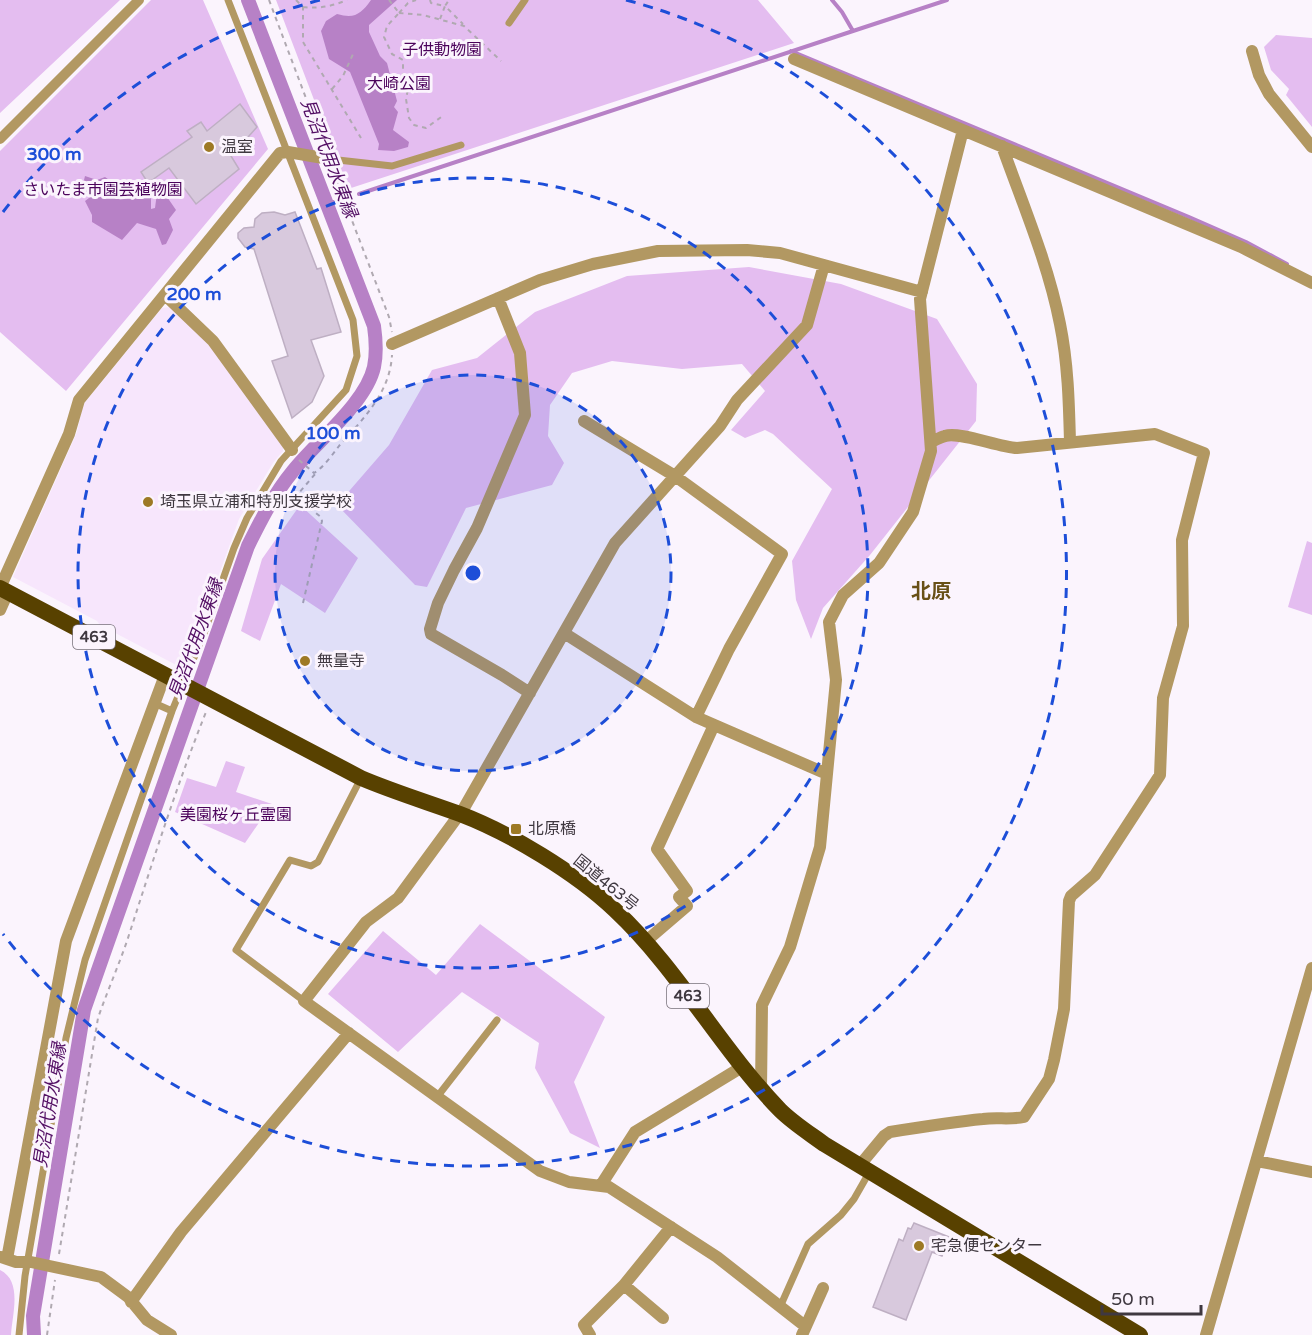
<svg xmlns="http://www.w3.org/2000/svg" width="1312" height="1335" font-family="'Varela Round','Noto Sans JP',sans-serif">
<style>
.built{fill:#f7e6fc}
.green{fill:#e4bdf0}
.water{fill:#b781c6}
.lines{fill:none;stroke-linecap:round;stroke-linejoin:round}
.stream{stroke:#b781c6;stroke-width:4}
.canal{stroke:#b781c6;stroke-width:14}
.building{fill:#d8c9dd;stroke:#beafc3;stroke-width:1.5}
.path{stroke:#b0a9b1;stroke-width:2;stroke-dasharray:4.5 4.5;stroke-linecap:butt}
.service{stroke:#b29862;stroke-width:7}
.pedestrian{stroke:#b29862;stroke-width:10}
.minor{stroke:#b29862;stroke-width:12}
.trunk{stroke:#584100;stroke-width:16}
.ring{fill:none;stroke:#1d4ed8;stroke-width:3;stroke-dasharray:10 8}
.poi-dot{fill:#9d7925;stroke:#fbf4fd;stroke-width:2}
.labels{text-anchor:middle;dominant-baseline:central;stroke-width:6;stroke-linejoin:round;paint-order:stroke}
.shield{fill:#fbf4fd;stroke:#777079;stroke-width:1.5}
.shield-label{font-size:15px;font-weight:bold;fill:#3f3840}
.park-label{font-size:16px;fill:#4b025b;stroke:#fbf4fd}
.poi-label{font-size:16px;fill:#3f3840;stroke:#fbf4fd;text-anchor:start}
.street-label{font-size:16px;fill:#3f3840;stroke:#fbf4fd}
.water-label{font-size:18px;font-style:italic;fill:#541065;stroke:#fbf4fd}
.quarter-label{font-size:20px;font-weight:bold;fill:#685016;stroke:#fbf4fd}
.centre{fill:#1d4ed8;stroke:#fbf4fd;stroke-width:3}
.ring-label{font-size:18px;text-anchor:middle;font-weight:bold;fill:#1d4ed8;stroke:#fbf4fd;stroke-width:6;stroke-linejoin:round;paint-order:stroke}
</style>
<rect width="100%" height="100%" fill="#fbf4fd"/>
<!-- built -->
<path class="built" d="M170,307l43,40 70,98v6l-10,12 -34,56 -53,147 -6,1 -80,-42 -3,-4 -84,-44 64,-145 6,-27 79,-97z"/>
<!-- green -->
<path class="green" d="M0,0h120l-120,113z
M151,0h52l65,149 -202,242 -66,-59v-181z
M276,0h482l36,43 -446,146z
M1276,35l36,3v89l-26,-32 3,-6 -18,-19 -7,-23z
M749,267l92,17 96,35 40,65 -1,37 -106,134 -47,53 -12,31 -15,-39 -4,-39 40,-72 -59,-55 -8,-4 -20,8 -14,-8 34,-39 -23,-27 -60,5 -70,-8 -40,12 -22,32 -2,31 16,27 -12,22 -86,23 -39,79 -12,-2 -78,-80 52,-60 43,-75 45,-12 58,-46 92,-36z
M300,505l58,53 -33,55 -44,-29 -21,57 -19,-10 21,-72z
M1307,541l5,2v72l-24,-8z
M226,761l19,6 -9,25 36,12 -27,39 -70,-31 12,-34 29,9z
M480,924l125,93 -31,65 26,66 -30,-15 -35,-65 4,-25 -77,-51 -64,60 -70,-58 55,-63 53,44z
M0,1270c23,11 12,45 11,65h-11z"/>
<!-- water -->
<path class="water" d="M371,0h26l-28,25v7l11,24 7,7 10,38 -3,6 4,5 -5,18 16,12 -1,5 -14,4 -16,-1 1,-6 -29,-72 -21,-13 -8,-28 5,-10 11,-7c18,5 24,0 34,-14z
M85,176l12,4 8,-3 10,7 7,-4 7,8 14,1 8,8v12l4,-1 2,-15 6,-2 13,19 -7,9 4,11 -7,14 -4,1 -6,-16 -19,-6 -15,17 -30,-18v-7l-7,-14 8,-6 -12,-3z"/>
<g class="lines">
<!-- stream -->
<path class="stream" d="M853,31l94,-31
M791,51l398,166 57,25 41,22
M359,194l494,-163 -11,-19 -10,-12
M326,204l7,-2"/>
<!-- canal -->
<path class="canal" d="M34,1335l-1,-19 51,-306 20,-57 144,-407c13,-26 26,-52 45,-75 23,-29 73,-68 81,-104 3,-14 2,-27 0,-41l-126,-326"/>
</g>
<!-- building -->
<path class="building" d="M240,104l17,23 -26,29 8,13 -43,35 -27,-36 -21,15 -7,-11 51,-35 -5,-6 14,-9 6,9z
M274,212l11,3 10,-3 22,57 4,-1 20,64 -30,8 13,36 -12,26 -20,16 -20,-57 16,-5 -34,-107 -9,-2 -7,-9v-5l6,-5 10,-1 1,-8 7,-6z
M914,1223l35,14 -7,19 -10,-4 -26,68 -33,-13 26,-68 4,2 5,-13 3,1z"/>
<g class="lines">
<!-- path -->
<path class="path" d="M269,0l55,146
M296,0l7,7v35l58,96
M389,0l10,13 -12,13 -3,11 8,17 11,6v15l5,14 -2,10 3,19 5,7 12,3 18,-13
M430,0l1,3 14,3 4,-6
M303,7c16,2 30,-1 44,-7
M399,13l24,2 41,11 37,35
M399,13l9,-10 8,-3
M440,19l5,-13 18,18
M332,89l11,-13 11,-24
M333,171l56,146 3,15
M299,460l15,13c10,-6 18,-18 25,-27 24,-27 51,-53 53,-91
M303,603l19,-82 -1,-4 -23,-18v-5l18,-21
M59,1254l39,-236c9,-26 20,-51 29,-77 25,-77 49,-154 79,-229
M47,1335l8,-55"/>
<!-- service -->
<path class="service" d="M509,23l16,-23
M329,159l63,7 69,-21
M154,703l18,8
M304,1001l-68,-51 54,-90 21,6 7,-4 43,-84
M437,1097l60,-77
M780,1307l28,-63 33,-29 13,-16 16,-28
M19,1335l6,-59 41,-238 19,-78 87,-249 31,-75 31,-88 13,-30 34,-57 65,-71 11,-34 -4,-36 -125,-320"/>
<!-- pedestrian -->
<path class="pedestrian" d="M0,139l139,-139"/>
<!-- minor -->
<path class="minor" d="M1252,51l7,24 10,19 43,53
M794,59l447,188 71,36
M1002,146c21,59 46,117 58,178 8,39 9,79 10,118
M165,295l48,46 79,109
M498,298l22,55 5,62 -48,113 -23,42 -16,33 -8,26 1,5 71,41 28,18
M392,344l148,-64 53,-16 65,-13 89,-1 33,3 142,39
M584,421l91,55 107,78 -53,95 -33,68
M0,588l69,-154 10,-34 201,-247 8,-1 41,7
M0,610l8,-18
M564,633l132,84 131,57
M645,942l42,-36 -8,-9 8,-6 -30,-42 57,-124
M761,1089l1,-84 28,-58 30,-100 16,-167 -7,-58 14,-27 36,-32 34,-51 18,-61 -11,-152 43,-169
M1257,1161l55,11
M860,1165l24,-29 6,-4c31,-5 62,-10 93,-13 14,-2 27,1 41,-2l25,-38 5,-19 10,-51 5,-108 2,-5 24,-21 65,-100 3,-77 20,-72 -1,-86 22,-87 -49,-19 -138,14c-19,-1 -58,-17 -72,-12 -5,1 -9,4 -14,6
M601,1185l34,-53 107,-65
M1,1257l15,5h15l70,15 27,20 19,23 24,15
M7,1259l59,-318 99,-266
M624,1285l39,33
M131,1302l50,-70 168,-199
M805,1326l-88,-69 -108,-70 -40,-5 -29,-11 -236,-170 62,-79 32,-24 66,-90 151,-265 105,-117 17,-26 70,-75 17,-60
M590,1335l-6,-10 40,-40 47,-58
M802,1335l21,-47
M1206,1335l106,-367"/>
<!-- trunk -->
<path class="trunk" d="M0,588l361,190c33,14 66,24 99,36 50,19 116,59 155,96 63,59 105,138 165,200 13,13 29,23 44,34l316,191"/>
</g>
<!-- distance rings -->
<circle cx="473" cy="573" r="198" fill="#1d4ed8" fill-opacity=".12"/>
<g class="ring">
<circle cx="473" cy="573" r="198"/>
<circle cx="473" cy="573" r="395"/>
<path d="M3 212A593 593 0 0 1 320 0M626 0A593 593 0 1 1 3 934"/>
</g>
<!-- markers -->
<g class="poi-dot">
<circle cx="209" cy="147" r="6"/>
<circle cx="148" cy="502" r="6"/>
<circle cx="305" cy="661" r="6"/>
<rect x="510" y="823" width="12" height="12" rx="3"/>
<circle cx="919" cy="1246" r="6"/>
</g>
<g class="labels">
<!-- shield labels -->
<g class="shield">
<rect x="73" y="625" width="42" height="24" rx="4.5"/>
<rect x="667" y="984" width="42" height="24" rx="4.5"/>
</g>
<g class="shield-label">
<text x="94" y="637">463</text>
<text x="688" y="996">463</text>
</g>
<!-- park labels -->
<g class="park-label">
<text x="442" y="50">子供動物園</text>
<text x="399" y="84">大崎公園</text>
<text x="103" y="190">さいたま市園芸植物園</text>
<text x="236" y="815">美園桜ヶ丘霊園</text>
</g>
<!-- poi labels -->
<g class="poi-label">
<text x="221" y="147">温室</text>
<text x="160" y="502">埼玉県立浦和特別支援学校</text>
<text x="317" y="661">無量寺</text>
<text x="528" y="829">北原橋</text>
<text x="931" y="1246">宅急便センター</text>
</g>
<!-- street labels -->
<g class="street-label">
<text transform="translate(606 883) rotate(39)">国道463号</text>
</g>
<!-- water labels -->
<g class="water-label">
<text transform="translate(329 158) rotate(69)">見沼代用水東縁</text>
<text transform="translate(196 639) rotate(-70)">見沼代用水東縁</text>
<text transform="translate(50 1105) rotate(-81)">見沼代用水東縁</text>
</g>
<!-- quarter labels -->
<g class="quarter-label">
<text x="931" y="592">北原</text>
</g>
</g>
<circle cx="473" cy="573" r="9" class="centre"/>
<g class="ring-label">
<text x="54" y="160">300 m</text>
<text x="194" y="300">200 m</text>
<text x="333" y="439">100 m</text>
</g>
<!-- scale -->
<path d="M1102 1305v9h99v-9" fill="none" stroke="#3f3840" stroke-width="3"/>
<text x="1111" y="1305" font-size="18" fill="#3f3840" stroke="#fbf4fd" stroke-width="4.5" paint-order="stroke">50 m</text>
</svg>
